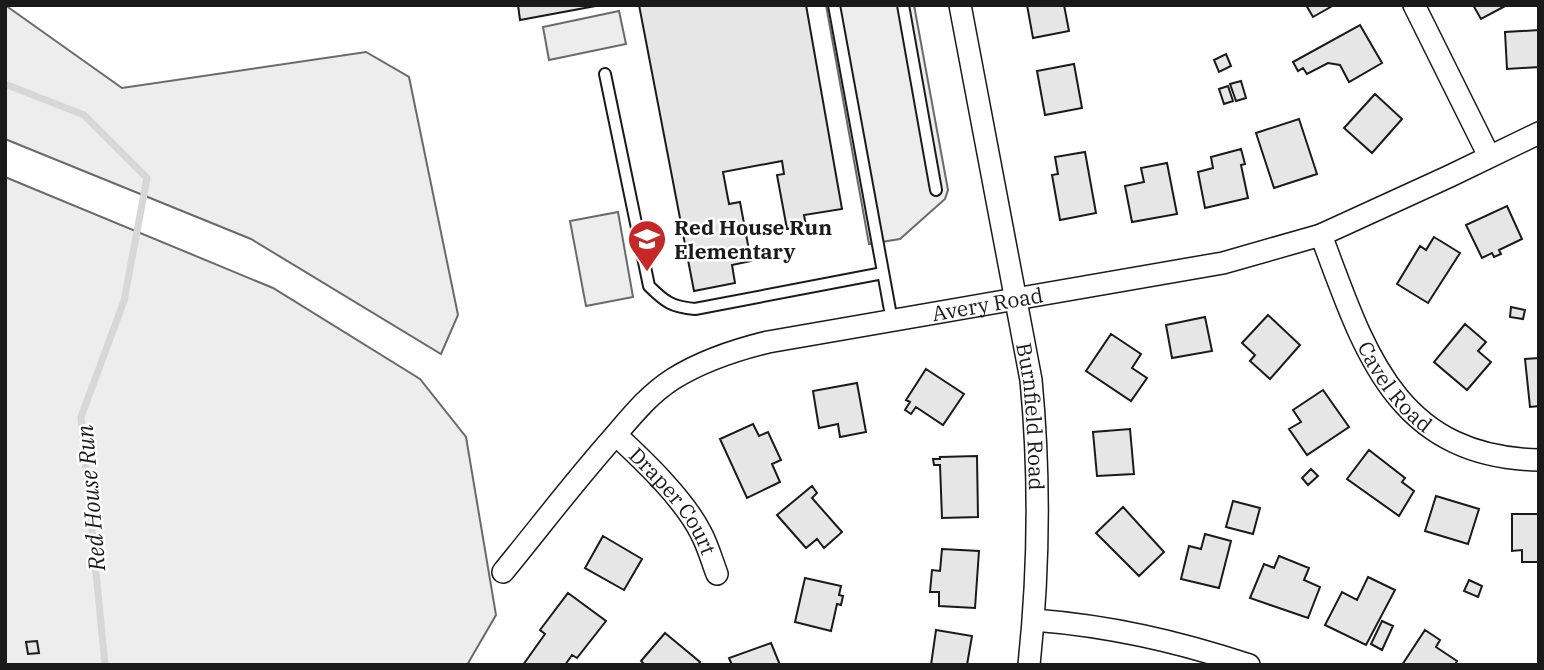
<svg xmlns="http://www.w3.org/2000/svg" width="1544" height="670" font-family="'IBM Plex Serif',serif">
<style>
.built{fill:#ededed;stroke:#6a6a6a;stroke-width:2}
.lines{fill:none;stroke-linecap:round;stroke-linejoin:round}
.stream{stroke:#d7d7d7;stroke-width:7}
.building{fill:#e6e6e6;stroke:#1a1a1a;stroke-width:2}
.service-casing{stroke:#1a1a1a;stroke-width:14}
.minor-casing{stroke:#1a1a1a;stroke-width:24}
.service{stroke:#fff;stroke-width:10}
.minor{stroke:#fff;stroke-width:21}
.labels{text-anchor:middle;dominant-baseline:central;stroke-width:5;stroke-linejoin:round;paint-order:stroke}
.poi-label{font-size:21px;font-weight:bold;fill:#1a1a1a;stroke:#fff;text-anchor:start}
.street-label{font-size:21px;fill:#1a1a1a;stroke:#fff}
.water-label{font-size:23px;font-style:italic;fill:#1a1a1a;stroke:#fff}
</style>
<rect width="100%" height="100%" fill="#fff"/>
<!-- built -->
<path class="built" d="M5,5l117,83 244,-36 43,25 49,238 -17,39 -190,-115 -246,-100z
M826,5h88l34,185 -3,9 -45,40 -31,5z
M619,11l7,33 -77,16 -6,-33z
M5,177l268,111 147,91 46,58 30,178 -29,50h-462z
M618,212l15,85 -47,9 -16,-85z"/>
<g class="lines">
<!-- stream -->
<path class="stream" d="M5,84l79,31 63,63 -23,123 -43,116 24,248"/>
</g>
<!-- building -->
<path class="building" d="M518,5h83l-81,15z
M639,5h167l36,204 -38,6 2,11 -19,3 -10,-54 7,-1 -2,-13 -59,11 6,32 11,-2 11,59 -19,4 3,18 -41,8z
M1027,5h37l5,26 -36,7z
M1306,5h28l-21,12z
M1473,5h34l-26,14z
M1360,25l22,38 -33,19 -9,-17 -12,-2 -21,11 -4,-6 -5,3 -5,-9z
M1539,30v37l-32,2 -2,-37z
M1226,54l5,12 -12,6 -5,-12z
M1074,64l8,44 -37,7 -8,-44z
M1241,81l5,17 -10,3 -6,-17z
M1228,86l5,15 -9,3 -5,-15z
M1375,94l27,25 -30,34 -28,-25z
M1299,119l18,55 -43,14 -18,-55z
M1241,149l4,15 -4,1 7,33 -43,10 -7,-36 15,-4 -2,-11z
M1085,152l11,61 -36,7 -8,-45 6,-1 -3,-17z
M1167,163l10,51 -45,8 -7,-36 19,-4 -3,-14z
M1507,206l15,33 -23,11 2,4 -7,3 -2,-4 -10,5 -16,-33z
M1434,237l26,16 -32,50 -31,-19 23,-38 6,4z
M1511,307l14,3 -2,9 -13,-2z
M1268,315l32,30 -30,34 -20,-18 5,-6 -13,-12z
M1205,317l7,34 -40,7 -6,-33z
M1465,324l21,18 -8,9 13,11 -24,28 -33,-28z
M1111,334l30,20 -9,14 15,10 -16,23 -45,-30z
M1539,358v48l-9,1 -5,-48z
M926,369l38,25 -21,31 -27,-18 -5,7 -6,-4 5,-8 -4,-2z
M857,383l9,49 -26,5 -2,-13 -19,4 -6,-37z
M1323,390l26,37 -42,28 -18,-26 12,-7 -8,-12z
M753,424l6,12 9,-4 13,28 -9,4 8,18 -33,16 -27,-59z
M1130,429l4,45 -37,2 -4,-44z
M1369,450l36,28 -3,4 12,9 -15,25 -52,-37z
M977,456l1,61 -36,1 -2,-53h-6l-1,-6h7v-2z
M1311,469l7,7 -10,9 -6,-7z
M812,486l5,7 -5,5 30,34 -18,16 -7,-9 -11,9 -29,-33z
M1436,496l43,13 -11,35 -43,-13z
M1233,501l27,7 -7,26 -27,-7z
M1123,507l41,45 -25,24 -43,-43z
M1512,514h27v48h-17v-12l-10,1z
M1205,534l26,7 -12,47 -38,-9 8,-33 12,3z
M603,536l39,23 -18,31 -39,-22z
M942,549l37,2 -4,57 -36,-2v-14h-9l2,-22 8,1z
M1279,556l30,12 -5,12 16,7 -12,31 -58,-20 14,-34 10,4z
M1368,577l27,13 -29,55 -41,-20 17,-33 15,8z
M805,578l36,8 -2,9 4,1 -2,9 -4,-1 -6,27 -36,-9z
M1469,580l13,6 -4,11 -14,-6z
M568,593l38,28 -29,37 -5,-3 -7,10h-42l22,-31 -5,-4z
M1382,621l11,5 -11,24 -11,-6z
M936,630l36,6 -5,29h-36z
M1425,630l15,10 -4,7 21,14 -2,4h-53z
M665,633l35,29 -2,3h-53l-4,-4z
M37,641l2,12 -11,1 -2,-12z
M771,643l9,22h-48l-3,-7z"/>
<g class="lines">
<defs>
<path id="service" d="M834,5l58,316
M903,5l33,185
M605,74l44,212c16,16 23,21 46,23l188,-36"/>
<g id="minor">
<path id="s1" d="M960,5l71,375c9,94 8,190 -2,285"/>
<path d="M1414,5l75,151"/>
<path id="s2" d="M1321,235c43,114 73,222 218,225"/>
<path id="s3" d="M616,435c28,26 68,64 85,98 7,13 11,28 16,41"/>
<path id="s4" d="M503,572c36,-44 71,-90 109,-133 19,-22 36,-44 61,-60 29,-18 62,-29 95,-37l455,-79 98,-28 129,-59 89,-43"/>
<path d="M1034,620c76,6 142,21 215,45"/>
</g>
</defs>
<!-- service casing -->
<use href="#service" class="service-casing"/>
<!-- minor casing -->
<use href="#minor" class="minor-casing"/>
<!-- service -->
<use href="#service" class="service"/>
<!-- minor -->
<use href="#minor" class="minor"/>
</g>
<!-- icons -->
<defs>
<symbol id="school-pin" viewBox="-11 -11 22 30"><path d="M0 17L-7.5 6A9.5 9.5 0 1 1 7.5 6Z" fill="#c62828" stroke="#fff"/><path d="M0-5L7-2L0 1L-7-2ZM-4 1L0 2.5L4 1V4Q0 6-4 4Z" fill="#fff"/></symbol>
</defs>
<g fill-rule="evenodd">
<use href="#school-pin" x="625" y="217" width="44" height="60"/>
</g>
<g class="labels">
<!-- poi labels -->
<g class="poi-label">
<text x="674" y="227">Red House Run<tspan x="674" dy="24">Elementary</tspan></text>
</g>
<!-- street labels -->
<g class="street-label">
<text stroke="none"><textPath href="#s4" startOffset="583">Avery Road</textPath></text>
<text stroke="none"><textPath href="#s2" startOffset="170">Cavel Road</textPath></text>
<text stroke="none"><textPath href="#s1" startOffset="418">Burnfield Road</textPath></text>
<text stroke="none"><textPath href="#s3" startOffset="88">Draper Court</textPath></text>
</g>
<!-- water labels -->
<g class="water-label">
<text transform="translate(90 498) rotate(-95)">Red House Run</text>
</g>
</g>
<!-- border -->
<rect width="1544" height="670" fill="none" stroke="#1a1a1a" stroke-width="14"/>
</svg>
